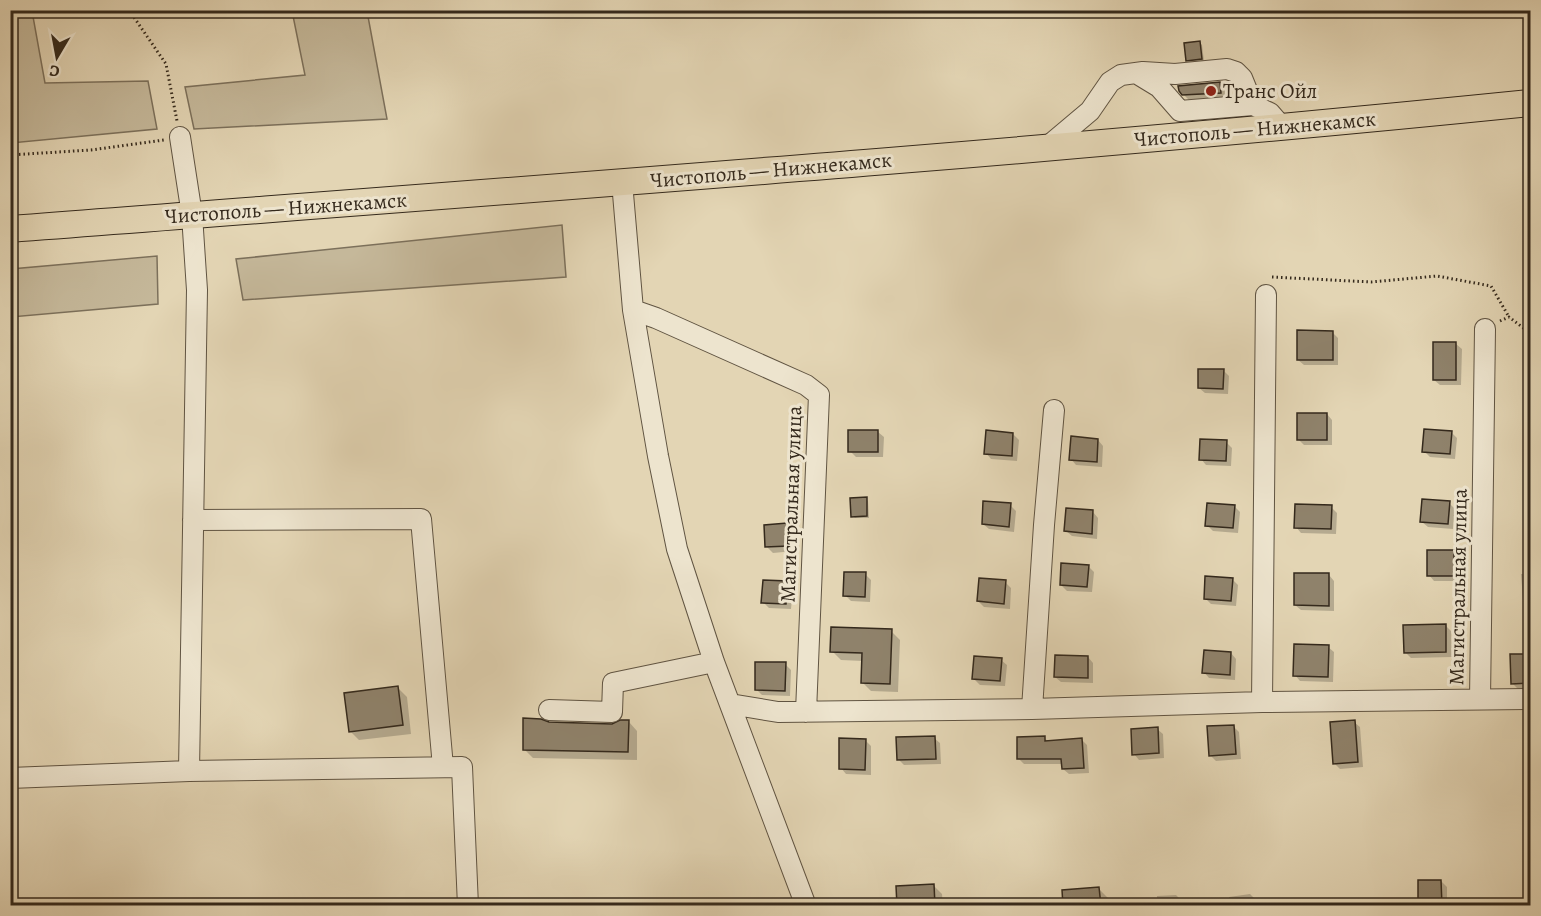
<svg xmlns="http://www.w3.org/2000/svg" width="1541" height="916" font-family="Alegreya,serif">
<style>
.green{fill:#c5b89a;stroke:#7c705b;stroke-width:1.5}
.shadow{fill:#0003}
.building{fill:#8f826b;stroke:#34291c;stroke-width:1.5}
.lines{fill:none;stroke-linecap:round;stroke-linejoin:round}
.minor-casing{stroke:#605442;stroke-width:22}
.major-casing{stroke:#34291c;stroke-width:28}
.path{stroke:#34291c;stroke-width:3;stroke-dasharray:1.5 3;stroke-linecap:butt}
.minor{stroke:#ede4ce;stroke-width:20}
.major{stroke:#e3d5b4;stroke-width:26}
.poi-dot{fill:#8f2418;stroke:#ede4ce;stroke-width:2}
.labels{text-anchor:middle;dominant-baseline:central;stroke-width:6;stroke-linejoin:round;paint-order:stroke}
.poi-label{font-size:21px;fill:#34291c;stroke:#ede4ce;text-anchor:start}
.street-label{font-size:21px;fill:#34291c;stroke:#ede4ce}
</style>
<rect width="100%" height="100%" fill="#e3d5b4"/>
<filter id="stains"><feTurbulence type="fractalNoise" baseFrequency=".00333" numOctaves="4"/><feColorMatrix values="0 0 0 0 .2 0 0 0 0 .09 0 0 0 0 .02 0 0 0 .5 -.17"/></filter>
<radialGradient id="worn" r=".72"><stop offset=".6" stop-color="#630" stop-opacity="0"/><stop offset="1" stop-color="#630" stop-opacity=".3"/></radialGradient>
<!-- green -->
<path class="green" d="M11,10l21,1 13,72 103,-2 9,48 -146,14z
M292,11h75l20,108 -193,10 -9,-42 120,-12z
M562,225l4,52 -323,23 -7,-41z
M157,256l1,48 -147,13v-48z"/>
<!-- shadow -->
<path class="shadow" d="M1200,43l2,2 2,16 -14,2 -3,-3z
M1220,83l5,6 1,9 -37,2 -9,-9z
M1332,332l6,6v27h-34l-6,-5z
M1456,344l6,5 -1,36h-21l-6,-5z
M1223,370l6,6 -1,18 -23,-1 -6,-5z
M1327,414l5,6v25h-28l-6,-6z
M1523,419h7v23l-5,-5z
M878,432l6,5 -1,20h-27l-6,-6z
M1451,432l6,6 -2,21 -25,-2 -6,-6z
M1013,434l6,6 -2,21 -26,-2 -5,-6z
M1098,440l5,6 -1,21 -26,-2 -5,-6z
M1226,442l6,6 -1,18 -25,-1 -5,-6z
M1527,478h3v20l-2,-3z
M866,499l2,2 1,17h-14l-2,-2z
M1449,503l6,6 -2,20 -25,-2 -6,-5z
M1010,505l6,6 -2,21 -25,-3 -6,-5z
M1234,506l6,6 -2,21 -25,-2 -6,-6z
M1331,507l6,6 -1,21 -35,-1 -5,-6z
M1093,512l5,6 -1,21 -25,-3 -6,-5z
M787,525l6,5 1,21 -21,2 -6,-6z
M1453,551l6,6v24h-25l-5,-6z
M1088,566l6,6 -2,20 -25,-1 -6,-6z
M865,574l6,6 -1,22 -19,-1 -6,-6z
M1521,574h9v32l-7,-6z
M1329,575l5,6v30l-33,-1 -6,-5z
M1232,579l6,6 -2,21 -25,-2 -6,-6z
M1005,582l6,6 -1,21 -26,-2 -6,-6z
M787,583l6,5 -2,21 -22,-1 -6,-6z
M1445,625l6,6 1,26 -41,1 -6,-6z
M891,631l9,9 -2,52 -27,-1 -9,-9 1,-21 -22,-1 -9,-9z
M1328,647l6,5 -1,30 -33,-1 -5,-6z
M1231,653l5,6 -1,21 -26,-2 -5,-6z
M1530,655v37h-9l-9,-9 -1,-27z
M1088,657l5,6v20l-32,-1 -6,-5z
M1001,660l6,5 -2,21 -25,-1 -6,-6z
M785,664l6,6 -1,26 -28,-1 -6,-6z
M398,688l9,9 4,37 -52,6 -9,-9z
M629,722l8,9v29l-104,-2 -9,-9 24,-26 64,3z
M1354,722l6,5 3,40 -23,2 -6,-6z
M1233,726l6,6 2,27 -25,2 -6,-6z
M1157,729l6,5 1,24 -25,2 -5,-6z
M934,738l6,5 1,21 -37,1 -5,-5z
M1045,738l3,4 33,-3 6,6 2,28 -20,1 -6,-5v-5h-39l-5,-5z
M865,740l6,6v29l-25,-1 -5,-6z
M1441,881l6,6v19h-27z
M933,885l9,9 1,12h-44z
M1099,889l9,9v8h-44z
M1250,894l6,6v6h-26l-1,-9z
M1176,895l6,6v5h-25v-10z"/>
<!-- building -->
<path class="building" d="M1200,41l2,18 -16,2 -2,-18z
M1220,82l1,11 -39,2 -3,-4 -1,-5z
M1297,330l36,1v29h-36z
M1433,342h23v38h-23z
M1198,369h26l-1,20 -25,-1z
M1297,413h30v27h-30z
M1424,429l28,2 -2,23 -28,-2z
M848,430h30v22h-30z
M986,430l27,3 -1,23 -28,-2z
M1071,436l27,3 -1,23 -28,-2z
M1200,439l27,1 -1,21 -27,-1z
M867,497v19l-16,1 -1,-19z
M1422,499l28,2 -2,23 -28,-2z
M983,501l28,2 -2,24 -27,-3z
M1207,503l28,2 -2,23 -28,-2z
M1295,504l37,1 -1,24 -37,-1z
M1066,508l27,2 -1,24 -28,-3z
M787,523l2,23 -24,1 -1,-22z
M1427,550h27v26h-27z
M1061,563l28,2 -2,22 -27,-2z
M844,572h22l-1,25 -22,-1z
M1294,573h35v33l-35,-1z
M1205,576l28,2 -2,23 -27,-2z
M979,578l27,2 -2,24 -27,-3z
M763,580l25,1 -2,23 -25,-1z
M1446,624v28l-42,1 -1,-28z
M831,627l61,2 -2,55 -29,-1 1,-30 -32,-1z
M1294,644l35,1 -1,32 -35,-1z
M1204,650l27,2 -1,23 -28,-2z
M1510,654h20v29l-19,1z
M1055,655l33,1v22l-34,-1z
M974,656l28,2 -2,23 -28,-2z
M755,662h31l-1,29 -30,-1z
M398,686l5,39 -54,7 -5,-39z
M523,718l18,1 8,3 63,2 8,-4h9l-1,32 -105,-2z
M1355,720l3,42 -25,2 -3,-42z
M1234,725l2,29 -27,2 -2,-30z
M1158,727l1,26 -27,2 -1,-26z
M935,736l1,23 -39,1 -1,-23z
M1045,736v5l37,-3 2,30 -22,1 -1,-10h-44v-22z
M839,738l27,1 -1,31 -26,-1z
M1418,880h23l1,26h-24z
M934,884l1,22h-38l-1,-20z
M1099,887l2,19h-38l-1,-16z"/>
<g class="lines">
<defs>
<path id="minor" d="M1136,73l23,14 21,24 73,-6
M180,137l12,78 5,75 -8,481
M1046,148l44,-37 20,-29 11,-7 22,-3 32,2 52,-5 9,3 6,6 11,27 17,8 13,15
M622,182l11,128 25,146 19,93 37,113 92,244
M633,310l23,8 150,67 13,10 -13,317
M193,520l228,-1 22,248
M1480,699l5,-370
M1262,702l4,-407
M730,704l48,8 254,-3 230,-7 268,-3
M1032,709l12,-184 10,-115
M549,710l63,2 1,-29 101,-21
M10,778l179,-7 273,-4 6,139"/>
<path id="major" d="M10,229c507,-39 1015,-75 1520,-126"/>
</defs>
<!-- minor casing -->
<use href="#minor" class="minor-casing"/>
<!-- major casing -->
<use href="#major" class="major-casing"/>
<!-- path -->
<path class="path" d="M129,10l37,54 11,57
M10,155l81,-5 73,-10
M1272,277l99,5 66,-6 54,10 18,31
M1500,321l9,-4 21,16"/>
<!-- minor -->
<use href="#minor" class="minor"/>
<!-- major -->
<use href="#major" class="major"/>
</g>
<!-- markers -->
<circle class="poi-dot" cx="1211" cy="91" r="6"/>
<g class="labels">
<!-- poi labels -->
<g class="poi-label">
<text x="1223" y="91">Транс Ойл</text>
</g>
<!-- street labels -->
<g class="street-label">
<text transform="translate(1255 129) rotate(-5)">Чистополь — Нижнекамск</text>
<text transform="translate(771 170) rotate(-5)">Чистополь — Нижнекамск</text>
<text transform="translate(286 208) rotate(-4)">Чистополь — Нижнекамск</text>
<text transform="translate(791 504) rotate(-88)">Магистральная улица</text>
<text transform="translate(1458 587) rotate(-89)">Магистральная улица</text>
</g>
</g>
<!-- margin -->
<rect width="1541" height="916" fill="none" stroke="#e3d5b4" stroke-width="36"/>
<rect x="12" y="12" width="1517" height="892" fill="none" stroke="#34291c" stroke-width="3"/>
<rect x="18" y="18" width="1505" height="880" fill="none" stroke="#34291c" stroke-width="1.5"/>
<!-- north arrow -->
<g transform="translate(57 57) rotate(190)" stroke="#ede4ce" stroke-width="4.5" paint-order="stroke">
<path d="M0-4.5L10 22L0 15L-10 22Z" fill="#34291c"/>
<text y="-9" font-size="16" font-weight="bold" text-anchor="middle" fill="#34291c">С</text>
</g>
<rect width="100%" height="100%" filter="url(#stains)"/>
<rect width="100%" height="100%" fill="url(#worn)"/>
</svg>
